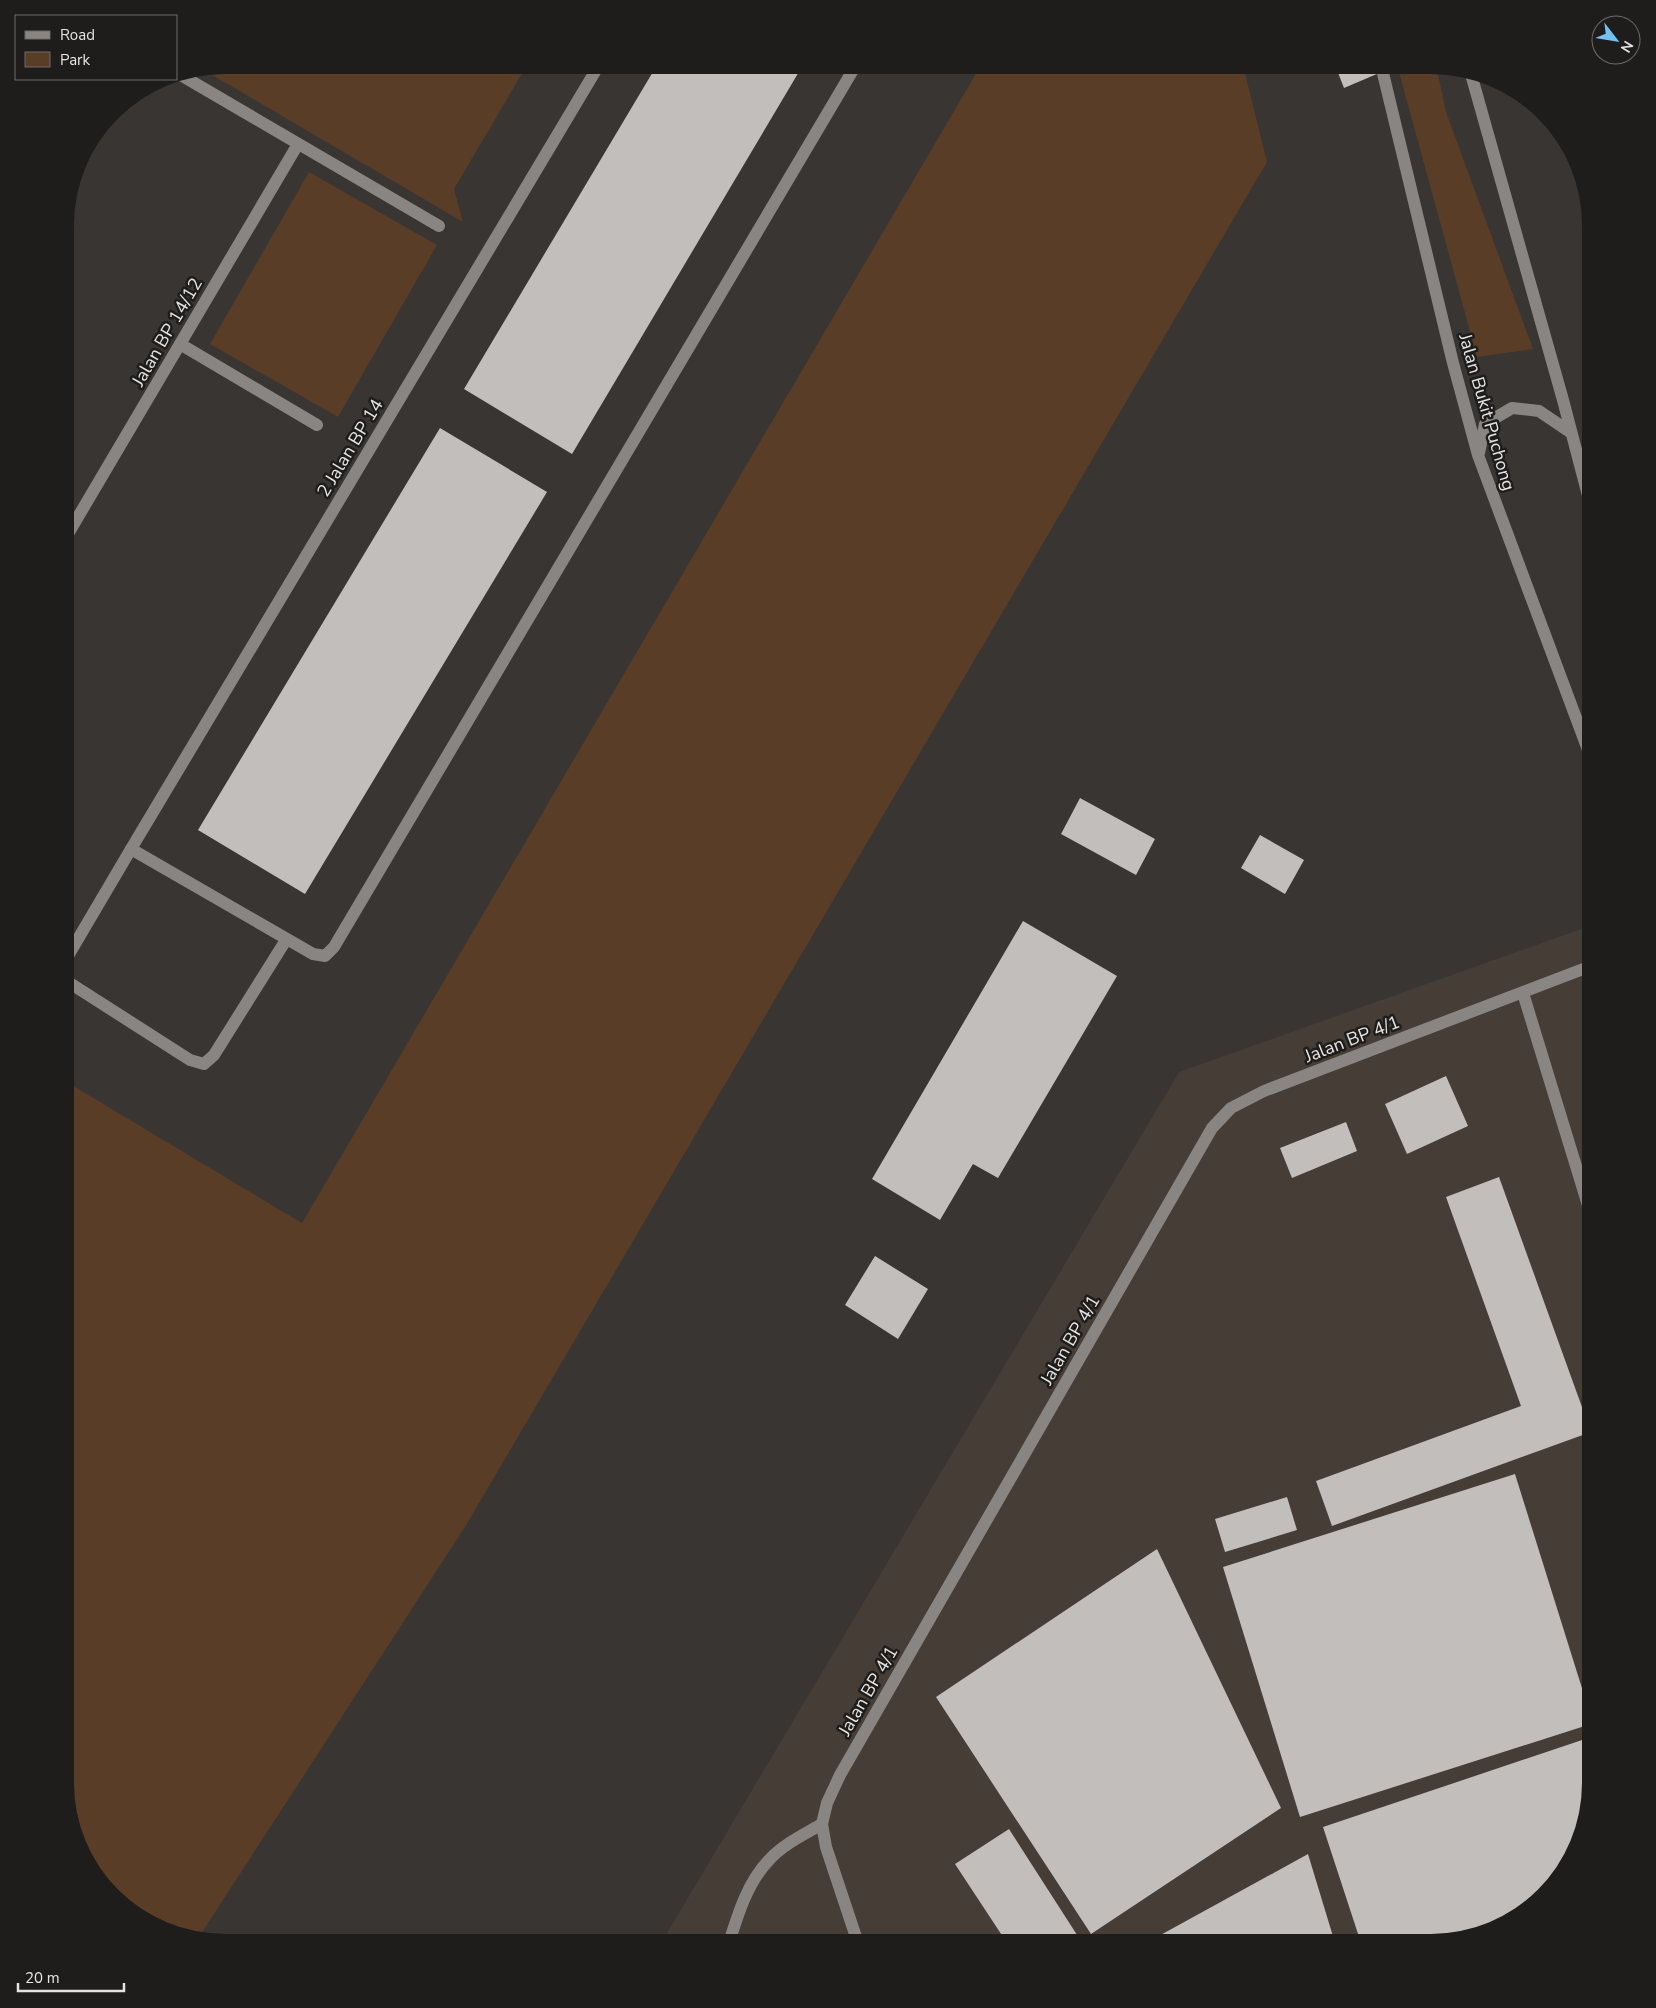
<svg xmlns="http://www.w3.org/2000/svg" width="1656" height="2008" font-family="'Nunito Sans',sans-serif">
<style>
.built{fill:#453d36}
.green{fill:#593d27}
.building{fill:#c2bebb}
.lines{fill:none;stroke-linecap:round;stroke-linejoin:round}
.service{stroke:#898582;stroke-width:12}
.minor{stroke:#898582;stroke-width:12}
.secondary{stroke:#898582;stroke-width:12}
.labels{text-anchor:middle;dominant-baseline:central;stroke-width:5;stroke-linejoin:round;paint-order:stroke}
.street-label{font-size:18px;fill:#e6e4e2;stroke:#1e1d1c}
</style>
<rect width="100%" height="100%" fill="#383533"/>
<!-- built -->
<path class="built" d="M1584,928l7,23v833l-17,70 -54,62 -38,19 -50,8h-771l518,-871z"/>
<!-- green -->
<path class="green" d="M225,65h302l-73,124 9,33 -261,-153z
M981,65h262l24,97 -802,1365 -266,410 -45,-11 -62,-54 -19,-38 -8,-51v-702l237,142z
M1397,65h39l10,47 87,237 -56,8z
M309,172l128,73 -99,172 -128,-73z"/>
<!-- building -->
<path class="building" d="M657,65h146l-231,389 -108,-65z
M1335,65h63l-54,23z
M440,428l107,64 -242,402 -107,-64z
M1080,798l75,41 -19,36 -75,-41z
M1260,835l44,25 -19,34 -44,-26z
M1023,921l94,55 -119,202 -25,-14 -33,56 -68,-41z
M1446,1076l22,50 -61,28 -22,-50z
M1346,1122l11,29 -65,27 -12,-30z
M1499,1177l92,255 -259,94 -16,-45 205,-75 -75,-209z
M875,1256l53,33 -30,50 -53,-34z
M1515,1474l76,243v7l-291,93 -77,-250z
M1287,1497l10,33 -72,22 -10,-33z
M1157,1549l124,259 -190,126 -155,-237z
M1591,1737v47l-17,70 -54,62 -38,19 -50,8h-71l-38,-116z
M1009,1829l70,109 -8,5h-64l-52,-79z
M1308,1854l27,89h-189z"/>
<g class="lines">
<!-- service -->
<path class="service" d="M180,344l137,81
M65,961l66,-112
M65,980l125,80 14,4 10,-9 72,-115
M1523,993l68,222
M729,1943c9,-29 19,-62 41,-84 14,-15 35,-25 52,-35"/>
<!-- minor -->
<path class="minor" d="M599,65l-468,784 182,105 12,2 9,-9 522,-882
M179,74l260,152
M65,539l233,-395
M858,1943l-32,-96 -4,-23 5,-21 13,-28 372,-647 19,-20 33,-17 327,-125"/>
<!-- secondary -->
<path class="secondary" d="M1381,65l72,298 25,92 113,303
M1471,74l92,326 28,107
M1479,453l6,-29 27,-16 27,3 31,21"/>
</g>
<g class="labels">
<!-- street labels -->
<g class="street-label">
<text transform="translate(167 332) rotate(-60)">Jalan BP 14/12</text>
<text transform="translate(1487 412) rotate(74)">Jalan Bukit Puchong</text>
<text transform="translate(350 448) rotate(-59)">2 Jalan BP 14</text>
<text transform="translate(1352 1039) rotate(-21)">Jalan BP 4/1</text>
<text transform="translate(1070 1340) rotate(-60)">Jalan BP 4/1</text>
<text transform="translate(868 1691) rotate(-60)">Jalan BP 4/1</text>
</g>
</g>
<!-- crop -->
<path d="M0 0H1656V2008H0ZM225 74H1431A151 151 0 0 1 1582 225V1783A151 151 0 0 1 1431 1934H225A151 151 0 0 1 74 1783V225A151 151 0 0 1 225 74Z" fill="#1e1d1c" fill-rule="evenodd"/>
<!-- legend -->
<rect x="15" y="15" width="162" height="65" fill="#1e1d1c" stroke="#6e6d6b"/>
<rect x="25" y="31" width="25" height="8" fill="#898582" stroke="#6e6d6b"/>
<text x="60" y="40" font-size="15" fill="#e6e4e2">Road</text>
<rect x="25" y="52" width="25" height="15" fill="#593d27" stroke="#6e6d6b"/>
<text x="60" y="65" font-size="15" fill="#e6e4e2">Park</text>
<!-- north arrow -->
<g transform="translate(1616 40) rotate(121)"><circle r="24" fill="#1e1d1c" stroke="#6e6d6b"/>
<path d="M0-4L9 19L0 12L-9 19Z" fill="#72c1f5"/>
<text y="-8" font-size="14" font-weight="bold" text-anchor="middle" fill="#e6e4e2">N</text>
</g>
<!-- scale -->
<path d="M18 1983v8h106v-8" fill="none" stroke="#e6e4e2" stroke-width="2.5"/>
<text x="25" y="1983" font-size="15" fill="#e6e4e2" stroke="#1e1d1c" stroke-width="4" paint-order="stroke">20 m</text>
</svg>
